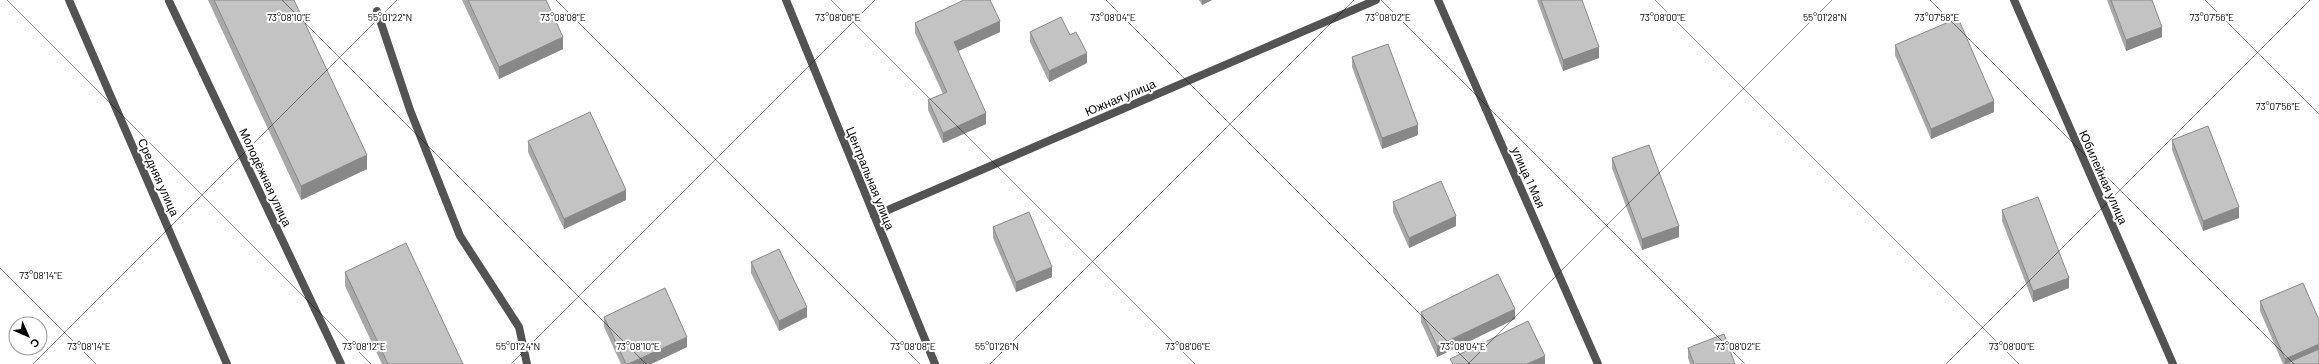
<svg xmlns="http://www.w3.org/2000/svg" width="2319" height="364" font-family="Barlow,sans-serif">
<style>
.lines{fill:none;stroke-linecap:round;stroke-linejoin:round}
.service{stroke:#535353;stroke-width:8}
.minor{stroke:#535353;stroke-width:8}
.wall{fill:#a8a8a8}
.shaded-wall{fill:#888}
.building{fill:#c3c3c3;stroke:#888}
.ticks{fill:none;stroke:#000;stroke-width:1;stroke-opacity:0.45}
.labels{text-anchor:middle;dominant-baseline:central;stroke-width:4;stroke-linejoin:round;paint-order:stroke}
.street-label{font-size:12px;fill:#000;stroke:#fff}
.ticks-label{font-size:10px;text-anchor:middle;fill:#000;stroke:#fff;stroke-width:4;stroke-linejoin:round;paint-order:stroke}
</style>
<rect width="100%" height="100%" fill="#fff"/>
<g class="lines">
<!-- service -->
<path class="service" d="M377,11l33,99 50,126 59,91 8,37"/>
<!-- minor -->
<path class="minor" d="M69,0l158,364
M786,0l149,364
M1438,0l160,364
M2014,0l159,364
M169,1l172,363
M874,216l502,-216"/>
</g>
<!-- wall -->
<path class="wall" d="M208,0h86l73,169 -66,31z
M462,0h84l17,49 -64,30z
M1199,0h13l-10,5z
M1537,0h45l17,58 -36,13z
M2107,0h45l10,37 -36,14z
M915,23l85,9 -42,19 28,73 -43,19 -15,-33v-10l15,-6 -28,-61z
M1030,32l40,3 17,28 -38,19 -19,-40z
M1895,45l99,67 -63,27 -36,-84z
M1352,57l66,78 -36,14 -30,-82z
M2172,140l67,78 -36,13 -31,-81z
M528,141l98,59 -62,29 -36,-77z
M1612,158l67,79 -37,13 -30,-82z
M1393,202l63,24 -47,22 -16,-36z
M2002,210l67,78 -36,14 -31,-81z
M993,227l59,50 -36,15 -23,-54z
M751,262l56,55 -28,14 -28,-58z
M345,272l118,92h-81l-37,-78z
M2260,301l59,63h-36l-23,-53z
M1421,312l94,7 -78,38 -16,-35z
M604,317l83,30 -36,17h-30l-17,-37z
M1688,348l47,16h-45l-2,-6z"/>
<!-- shaded-wall -->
<path class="shaded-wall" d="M1202,0h10l-10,5z
M1000,21v11l-46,21v-11z
M2162,27v10l-36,14v-11z
M563,37v12l-64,30v-12z
M1599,47v11l-36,13v-11z
M1087,53v10l-38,19v-11z
M1994,101v11l-63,27v-10z
M986,113v11l-43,19v-10z
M1418,125v10l-36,14v-11z
M367,155v14l-66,31v-14z
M626,190v10l-62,29v-10z
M2239,207v11l-36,13v-10z
M1456,216v10l-47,22v-10z
M1679,226v11l-37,13v-11z
M1052,267v10l-36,15v-10z
M2069,278v10l-36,14v-11z
M807,307v10l-28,14v-10z
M1515,309v10l-78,38v-11z
M687,337v10l-36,17h-23z
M2319,344v10l-34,10v-5z
M1545,356v8h-18z"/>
<!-- building -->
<path class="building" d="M214,0h80l73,155 -66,31z
M468,0h78l17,37 -64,30z
M964,0h26l10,21 -46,21 32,71 -43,20 -15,-33 19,-8 -32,-69z
M1541,0h41l17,47 -36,13z
M2111,0h41l10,27 -36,13z
M1061,17l9,18 6,-3 11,21 -38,18 -19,-39z
M1958,18l36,83 -63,28 -36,-84z
M1388,44l30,81 -36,13 -30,-81z
M590,112l36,78 -62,29 -36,-78z
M2208,126l31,81 -36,14 -31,-81z
M1649,145l30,81 -37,13 -30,-81z
M1441,181l15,35 -47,22 -16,-36z
M2038,197l31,81 -36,13 -31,-81z
M1029,212l23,55 -36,15 -23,-55z
M406,243l57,121h-75l-43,-92z
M779,249l28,58 -28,14 -28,-59z
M1498,274l17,35 -78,37 -16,-34z
M2303,283l16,37v24l-34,15 -25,-58z
M665,288l22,49 -59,27h-2l-22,-47z
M1528,321l17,35 -18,8h-74l-3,-5z
M1724,334l11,30h-41l-6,-16z
M2319,349v15h-34z"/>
<!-- ticks -->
<path class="ticks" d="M7,0l364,364M282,0l364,364M556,0l364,364M831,0l364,364M1106,0l364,364M1381,0l364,364M1655,0l364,364M1930,0l364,364M2205,0l114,114M0,268l96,96M33,364l364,-364M511,364l364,-364M990,364l364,-364M1468,364l364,-364M1946,364l364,-364"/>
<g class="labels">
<!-- street labels -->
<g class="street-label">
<text transform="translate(1120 97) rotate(-23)">Южная улица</text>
<text transform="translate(159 177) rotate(66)">Средняя улица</text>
<text transform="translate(266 177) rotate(65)">Молодёжная улица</text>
<text transform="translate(1529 177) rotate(66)">улица 1 Мая</text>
<text transform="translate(2104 177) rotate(66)">Юбилейная улица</text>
<text transform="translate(871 178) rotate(68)">Центральная улица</text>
</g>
</g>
<g class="ticks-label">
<text x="1388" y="21">73°08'02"E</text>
<text x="1825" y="21">55°01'28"N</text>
<text x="289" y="21">73°08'10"E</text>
<text x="390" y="21">55°01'22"N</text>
<text x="563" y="21">73°08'08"E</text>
<text x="838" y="21">73°08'06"E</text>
<text x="1113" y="21">73°08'04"E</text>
<text x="1663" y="21">73°08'00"E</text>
<text x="1937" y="21">73°07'58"E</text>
<text x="2212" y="21">73°07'56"E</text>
<text x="2278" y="110">73°07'56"E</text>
<text x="41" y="279">73°08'14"E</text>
<text x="89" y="350">73°08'14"E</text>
<text x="364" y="350">73°08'12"E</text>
<text x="518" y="350">55°01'24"N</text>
<text x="638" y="350">73°08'10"E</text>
<text x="913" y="350">73°08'08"E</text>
<text x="997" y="350">55°01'26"N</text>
<text x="1188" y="350">73°08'06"E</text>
<text x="1463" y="350">73°08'04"E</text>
<text x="1738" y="350">73°08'02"E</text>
<text x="2012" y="350">73°08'00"E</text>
</g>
<!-- north arrow -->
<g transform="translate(28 336) rotate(135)"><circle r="19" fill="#ffffff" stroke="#999999"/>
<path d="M0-3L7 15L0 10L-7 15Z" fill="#000000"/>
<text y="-6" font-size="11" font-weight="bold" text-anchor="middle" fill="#000000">С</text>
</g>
</svg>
